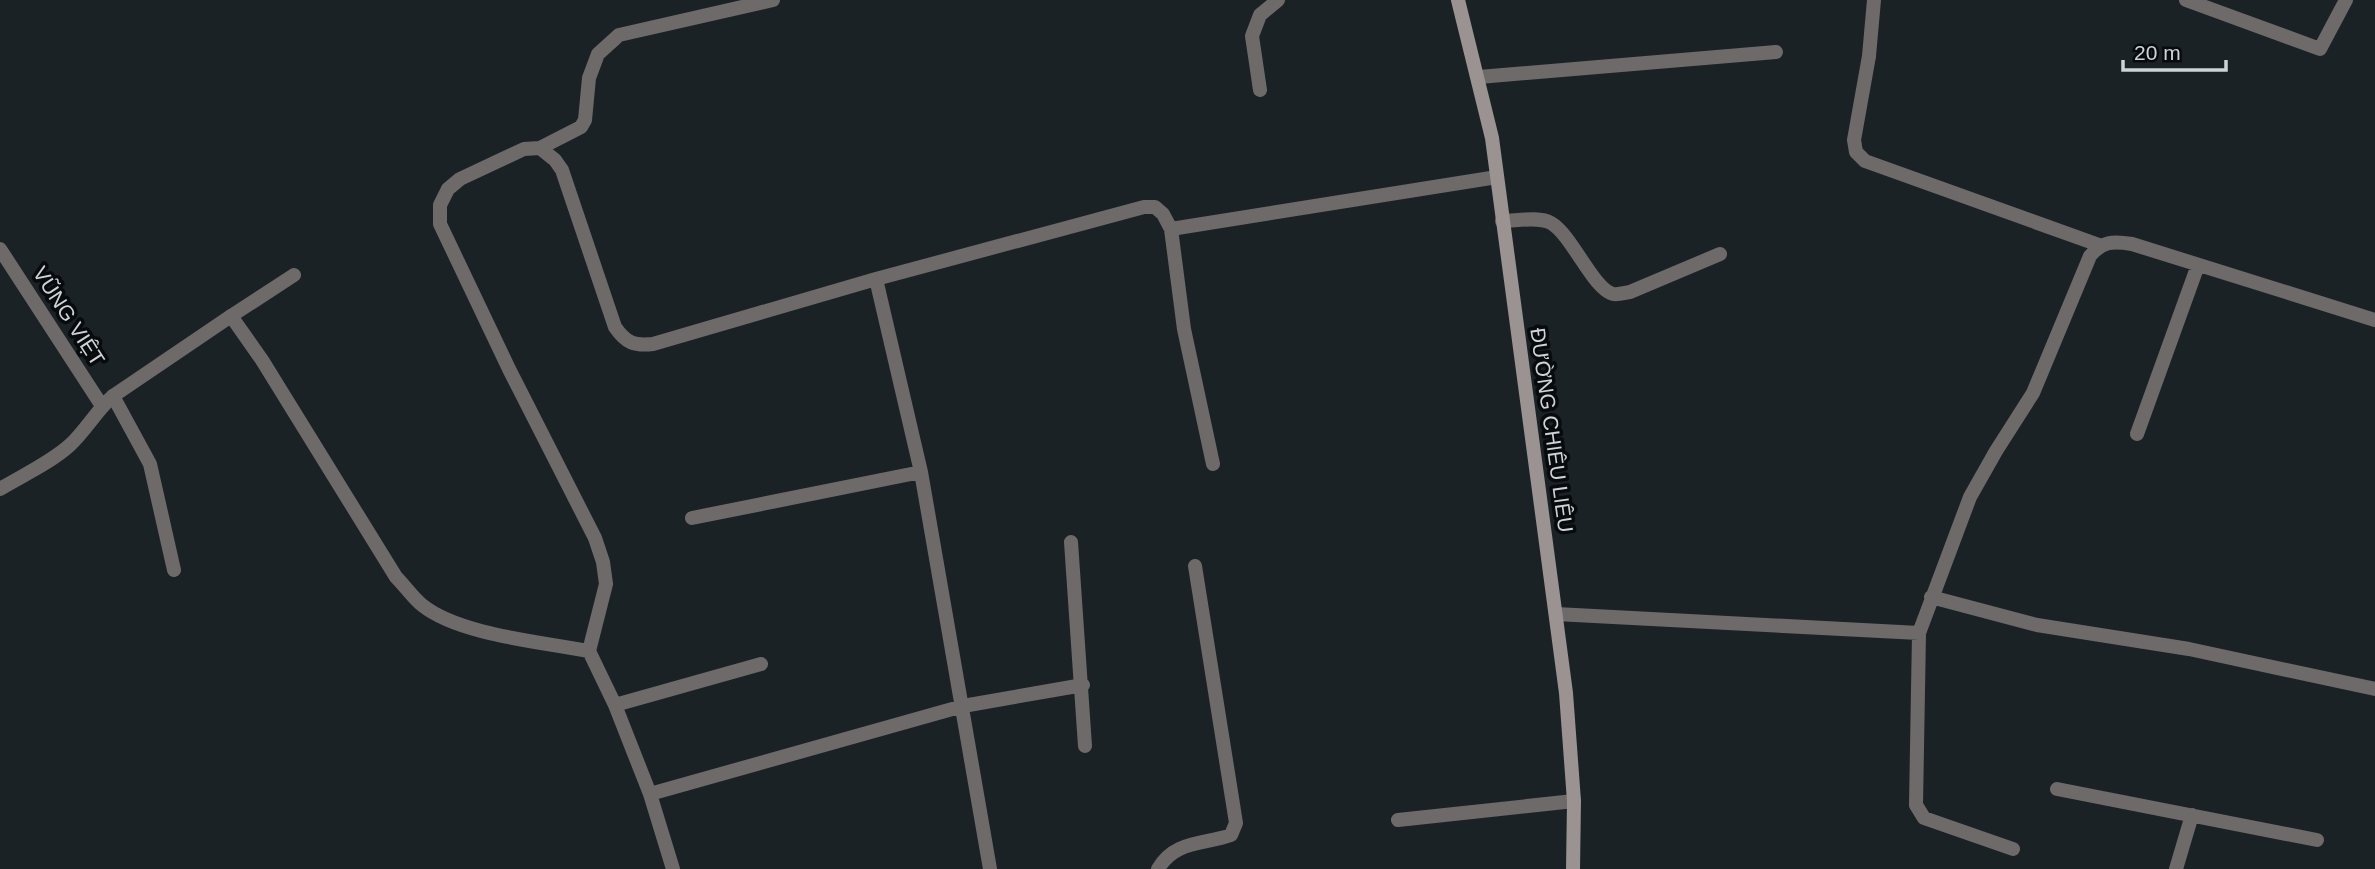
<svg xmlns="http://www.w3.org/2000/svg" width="2375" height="869" font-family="Arial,sans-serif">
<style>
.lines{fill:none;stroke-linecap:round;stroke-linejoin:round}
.lane{stroke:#6e6a69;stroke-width:14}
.street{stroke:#6e6a69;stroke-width:14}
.secondary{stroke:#9a9392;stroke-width:14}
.labels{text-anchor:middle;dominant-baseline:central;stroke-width:7;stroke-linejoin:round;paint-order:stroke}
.street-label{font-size:21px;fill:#ced3d5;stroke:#080b0d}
</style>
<rect width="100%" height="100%" fill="#1b2226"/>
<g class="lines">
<!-- lane -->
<path class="lane" d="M1869,56l-15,84 2,12 9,9 234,84
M1479,77l297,-25
M231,316l63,-41
M113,396l37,68 24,106"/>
<!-- street -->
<path class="street" d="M2186,0l134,49 26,-49
M1869,56l5,-56
M1260,90l-8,-54 8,-21 18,-15
M540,148l41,-21 4,-7 4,-42 9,-24 21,-19 154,-35
M1502,221c14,0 37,-5 49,2 21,12 42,66 62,71 5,1 11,-1 17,-2l90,-38
M1171,229l326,-52
M0,249l102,157
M2137,434l61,-169
M0,489c23,-14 50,-26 70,-44 16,-15 27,-35 43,-49l118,-80 31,44 134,217c9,9 17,21 26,28 37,30 120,37 167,46
M692,518l229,-46
M1071,542l14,204
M1931,597l106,28 152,24 186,40
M1556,614l363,19
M615,705l146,-41
M2057,789l260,51
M650,794l313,-88 120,-21
M1398,820l176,-19
M2013,849l-89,-31 -8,-13 3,-172 51,-136 26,-46 37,-58 57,-137c12,-15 23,-15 42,-12l243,76
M673,869l-23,-75 -35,-89 -26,-54 17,-67 -3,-22 -8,-24 -86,-169 -69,-145v-19l8,-16 12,-10 64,-30 16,-1 15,12 7,10 53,157c11,16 19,19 38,17l223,-65
M990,869l-69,-397 -45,-193 268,-72h11l8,7 8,15 13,100 29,135
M1158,869c17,-29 45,-24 73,-34l5,-12 -41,-257
M2176,869l16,-54"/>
<!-- secondary -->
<path class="secondary" d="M1458,0l34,138 74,555 8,108 -1,68"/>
</g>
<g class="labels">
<!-- street labels -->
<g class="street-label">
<text transform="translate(69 316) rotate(57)">VŨNG VIỆT</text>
<text transform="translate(1552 430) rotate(82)">ĐƯỜNG CHIÊU LIÊU</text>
</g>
</g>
<!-- scale -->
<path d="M2123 60v10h103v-10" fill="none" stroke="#ced3d5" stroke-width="3.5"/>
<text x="2134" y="60" font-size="21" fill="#ced3d5" stroke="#080b0d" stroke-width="5" paint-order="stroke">20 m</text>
</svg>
